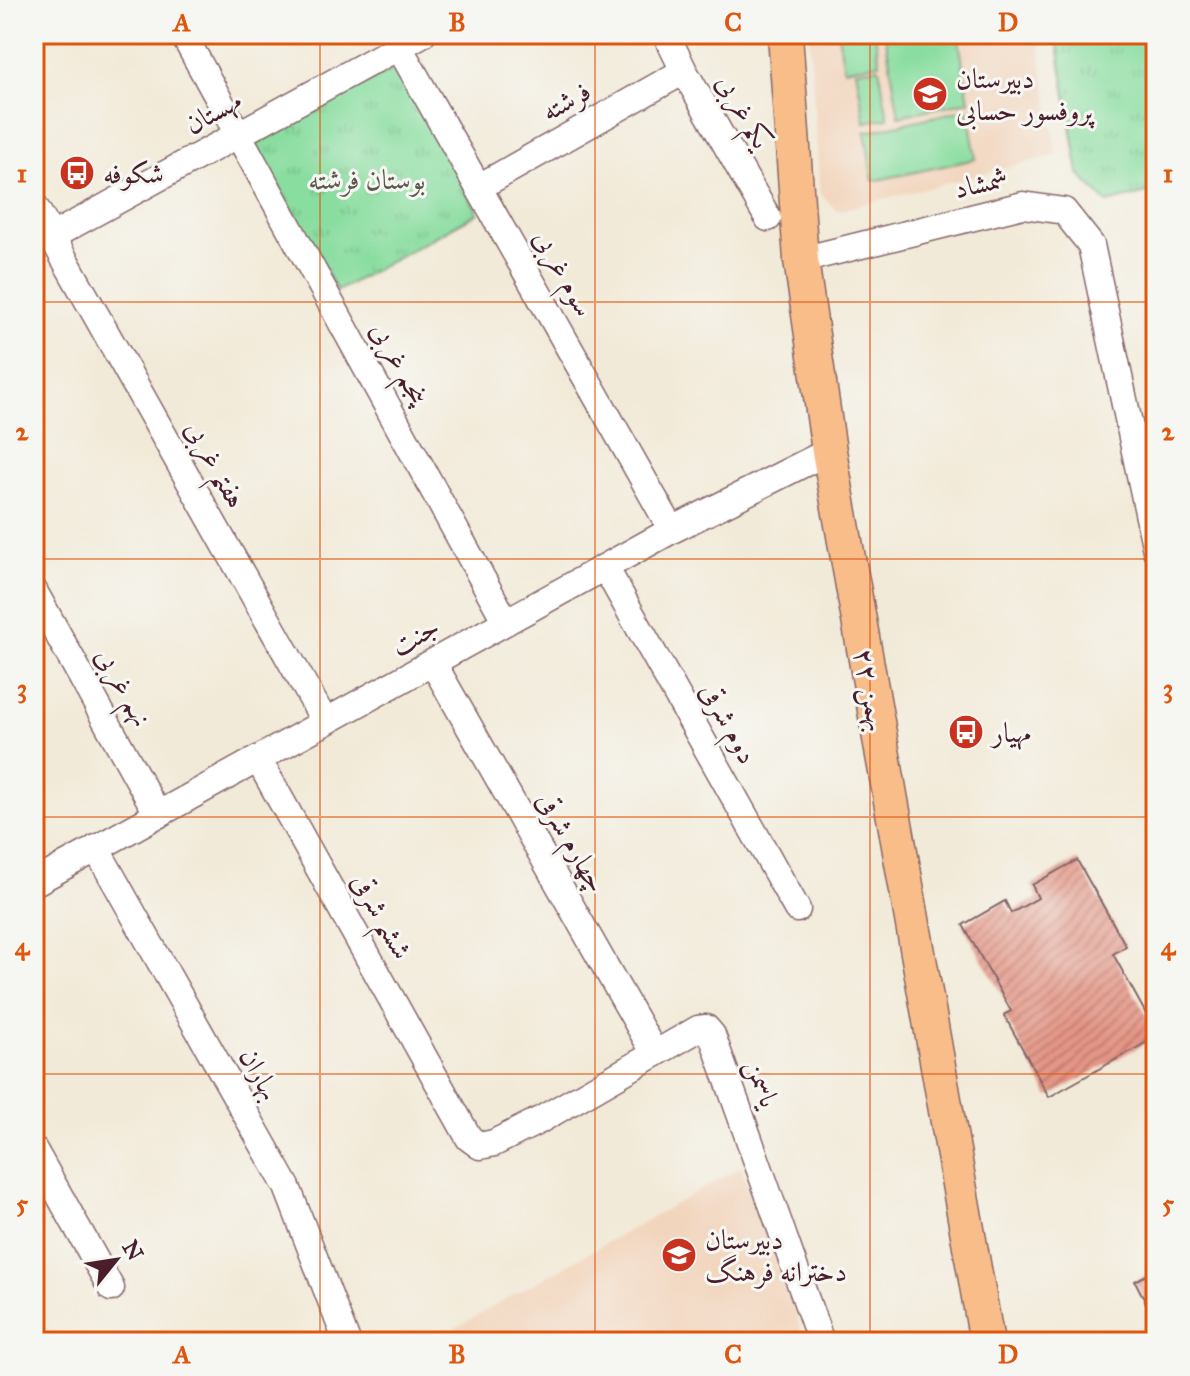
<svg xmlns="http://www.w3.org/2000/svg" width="1190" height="1376" font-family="'IM FELL Great Primer',Amiri,serif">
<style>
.built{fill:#f2d5bd}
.grass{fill:url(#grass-tufts);stroke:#697e65;stroke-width:2}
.garden{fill:#88dd9f;stroke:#697e65;stroke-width:2}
.building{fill:url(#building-hatch)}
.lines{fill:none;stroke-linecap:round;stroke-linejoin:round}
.minor-casing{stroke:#856668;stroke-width:29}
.major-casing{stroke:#856668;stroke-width:37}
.minor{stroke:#fff;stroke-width:26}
.major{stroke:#f9bd89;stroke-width:34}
.grid{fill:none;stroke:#e0560e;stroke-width:2;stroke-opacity:0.55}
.labels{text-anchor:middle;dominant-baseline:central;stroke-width:6;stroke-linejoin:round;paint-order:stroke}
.poi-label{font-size:28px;fill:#4a1f2b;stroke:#f6f6f2;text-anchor:start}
.street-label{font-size:28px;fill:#4a1f2b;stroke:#f6f6f2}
.park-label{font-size:28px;fill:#5d584e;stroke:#f6f6f2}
.neatline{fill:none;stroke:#e0560e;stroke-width:3}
.grid-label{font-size:26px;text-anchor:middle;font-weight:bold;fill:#e0560e}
</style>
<defs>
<pattern id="grass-tufts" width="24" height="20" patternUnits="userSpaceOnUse" patternTransform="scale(2)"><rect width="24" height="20" fill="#88dd9f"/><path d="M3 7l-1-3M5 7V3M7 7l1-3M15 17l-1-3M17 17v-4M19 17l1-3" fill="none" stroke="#77bd89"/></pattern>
<pattern id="building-hatch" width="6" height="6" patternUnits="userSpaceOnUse" patternTransform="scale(2)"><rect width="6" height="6" fill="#e49585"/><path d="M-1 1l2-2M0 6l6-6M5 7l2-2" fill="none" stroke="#bb796d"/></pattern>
</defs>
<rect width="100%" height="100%" fill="#f6f6f2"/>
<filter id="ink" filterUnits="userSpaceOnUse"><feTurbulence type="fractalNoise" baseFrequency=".0125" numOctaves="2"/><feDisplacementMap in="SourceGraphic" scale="16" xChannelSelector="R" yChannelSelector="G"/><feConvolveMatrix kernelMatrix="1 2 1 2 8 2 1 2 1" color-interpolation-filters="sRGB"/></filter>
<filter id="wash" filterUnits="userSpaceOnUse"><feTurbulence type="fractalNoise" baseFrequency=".006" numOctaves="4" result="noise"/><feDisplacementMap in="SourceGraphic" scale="32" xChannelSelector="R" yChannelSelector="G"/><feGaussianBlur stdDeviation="1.8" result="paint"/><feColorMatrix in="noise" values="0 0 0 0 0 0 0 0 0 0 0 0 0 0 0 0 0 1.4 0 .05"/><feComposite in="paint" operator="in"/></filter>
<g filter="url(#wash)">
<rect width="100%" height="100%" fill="#f2ead8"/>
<!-- built -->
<path class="built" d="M809,34h228l20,121 -220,56 -17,-18z
M741,1167l65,175h-376z"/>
<!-- grass -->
<path class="grass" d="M1056,34h100v157l-49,12 -28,-29z
M398,66l80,147 -141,78 -81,-147z"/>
<!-- garden -->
<path class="garden" d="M838,34h37l5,29 -36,6z
M885,34h73l11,67 -70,15z
M879,67l9,51 -23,4 -9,-52z
M968,109l8,50 -103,22 -8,-49z"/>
<g id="blocks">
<!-- building -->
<path class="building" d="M1077,860l49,86 -13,8 43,78v5l-107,60 -45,-82 7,-4 -48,-86 42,-24 6,12 27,-15 -6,-13z
M1156,1270v53l-21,-42z"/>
</g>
</g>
<g filter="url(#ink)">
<use href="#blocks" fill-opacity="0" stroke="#856668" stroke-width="2"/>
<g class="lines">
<defs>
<path id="minor" d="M183,34l323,588
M666,34l18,37 84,147
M399,47l273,483
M479,187l205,-116
M34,205l291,517
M34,246l388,-212
M801,260l222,-55 41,6 27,34 65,305
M605,567l192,342
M34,591l124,224
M433,663l222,391
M258,759l192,345 19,34 11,8 14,-3 46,-23 158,-91 8,-1 6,7 109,307
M96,848l191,339 60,155
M34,883l638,-353 157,-79
M34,1150l77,138"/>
<path id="major" d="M785,34l16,226 28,191 158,891"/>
</defs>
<!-- minor casing -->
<use href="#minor" class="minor-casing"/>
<!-- major casing -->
<use href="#major" class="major-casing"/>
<!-- minor -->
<use href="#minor" class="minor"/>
<!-- major -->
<use href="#major" class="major"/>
</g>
</g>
<!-- grid -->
<path class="grid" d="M320,34v1308M595,34v1308M870,34v1308M34,302h1122M34,559h1122M34,817h1122M34,1074h1122"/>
<!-- icons -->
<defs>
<symbol id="school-disc" viewBox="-11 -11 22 22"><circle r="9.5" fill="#c8321e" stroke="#f6f6f2"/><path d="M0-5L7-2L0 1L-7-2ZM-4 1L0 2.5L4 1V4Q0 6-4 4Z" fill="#fff"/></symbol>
<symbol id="bus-disc" viewBox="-11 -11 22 22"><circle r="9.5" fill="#c8321e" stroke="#f6f6f2"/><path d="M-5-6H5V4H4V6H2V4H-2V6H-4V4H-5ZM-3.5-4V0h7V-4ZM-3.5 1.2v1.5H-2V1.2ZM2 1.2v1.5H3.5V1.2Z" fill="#fff"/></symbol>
</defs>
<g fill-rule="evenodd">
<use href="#school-disc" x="910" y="74" width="40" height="40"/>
<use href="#bus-disc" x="57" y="153" width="40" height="40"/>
<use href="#bus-disc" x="946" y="712" width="40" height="40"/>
<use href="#school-disc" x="659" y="1235" width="40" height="40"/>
</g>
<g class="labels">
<!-- poi labels -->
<g class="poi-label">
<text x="956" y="78">دبیرستان<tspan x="956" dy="32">پروفسور حسابی</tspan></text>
<text x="103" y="173">شکوفه</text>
<text x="992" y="732">مهیار</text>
<text x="705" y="1239">دبیرستان<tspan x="705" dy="32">دخترانه فرهنگ</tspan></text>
</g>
<!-- street labels -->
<g class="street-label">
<text transform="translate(566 101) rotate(-29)">فرشته</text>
<text transform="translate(744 111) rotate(60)">یکم غربی</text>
<text transform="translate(213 112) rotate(-29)">مهستان</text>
<text transform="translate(981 183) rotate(-13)">شمشاد</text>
<text transform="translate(564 273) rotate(61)">سوم غربی</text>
<text transform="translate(400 363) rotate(61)">پنجم غربی</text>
<text transform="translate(216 464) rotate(61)">هفتم غربی</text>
<text transform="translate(415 636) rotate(-29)">جنت</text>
<text transform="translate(124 687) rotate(61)">نهم غربی</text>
<text transform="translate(871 690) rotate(80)">۲۲ بهمن</text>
<text transform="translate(729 723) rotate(61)">دوم شرقی</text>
<text transform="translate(572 842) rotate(60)">چهارم شرقی</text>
<text transform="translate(382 916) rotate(61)">ششم شرقی</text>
<text transform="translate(260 1074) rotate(61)">بهاران</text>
<text transform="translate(763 1083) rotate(71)">یاسمن</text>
</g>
<!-- park labels -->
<g class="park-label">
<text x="367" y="179">بوستان فرشته</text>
</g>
</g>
<!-- margin -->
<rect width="1190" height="1376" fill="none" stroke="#f6f6f2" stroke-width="88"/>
<!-- north arrow -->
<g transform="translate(116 1260) rotate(60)" stroke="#f6f6f2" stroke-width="6" paint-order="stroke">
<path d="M0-6L14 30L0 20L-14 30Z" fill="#4a1f2b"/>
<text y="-12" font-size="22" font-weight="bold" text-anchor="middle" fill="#4a1f2b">N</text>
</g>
<rect x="44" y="44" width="1102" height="1288" class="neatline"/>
<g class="grid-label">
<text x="182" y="31">A</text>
<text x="457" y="31">B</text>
<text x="733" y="31">C</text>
<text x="1008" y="31">D</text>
<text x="22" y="182">1</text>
<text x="1168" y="182">1</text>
<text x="22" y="440">2</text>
<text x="1168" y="440">2</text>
<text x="22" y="697">3</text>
<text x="1168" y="697">3</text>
<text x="22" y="955">4</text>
<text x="1168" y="955">4</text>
<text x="22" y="1212">5</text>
<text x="1168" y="1212">5</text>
<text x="182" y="1363">A</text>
<text x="457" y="1363">B</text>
<text x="733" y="1363">C</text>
<text x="1008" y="1363">D</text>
</g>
</svg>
